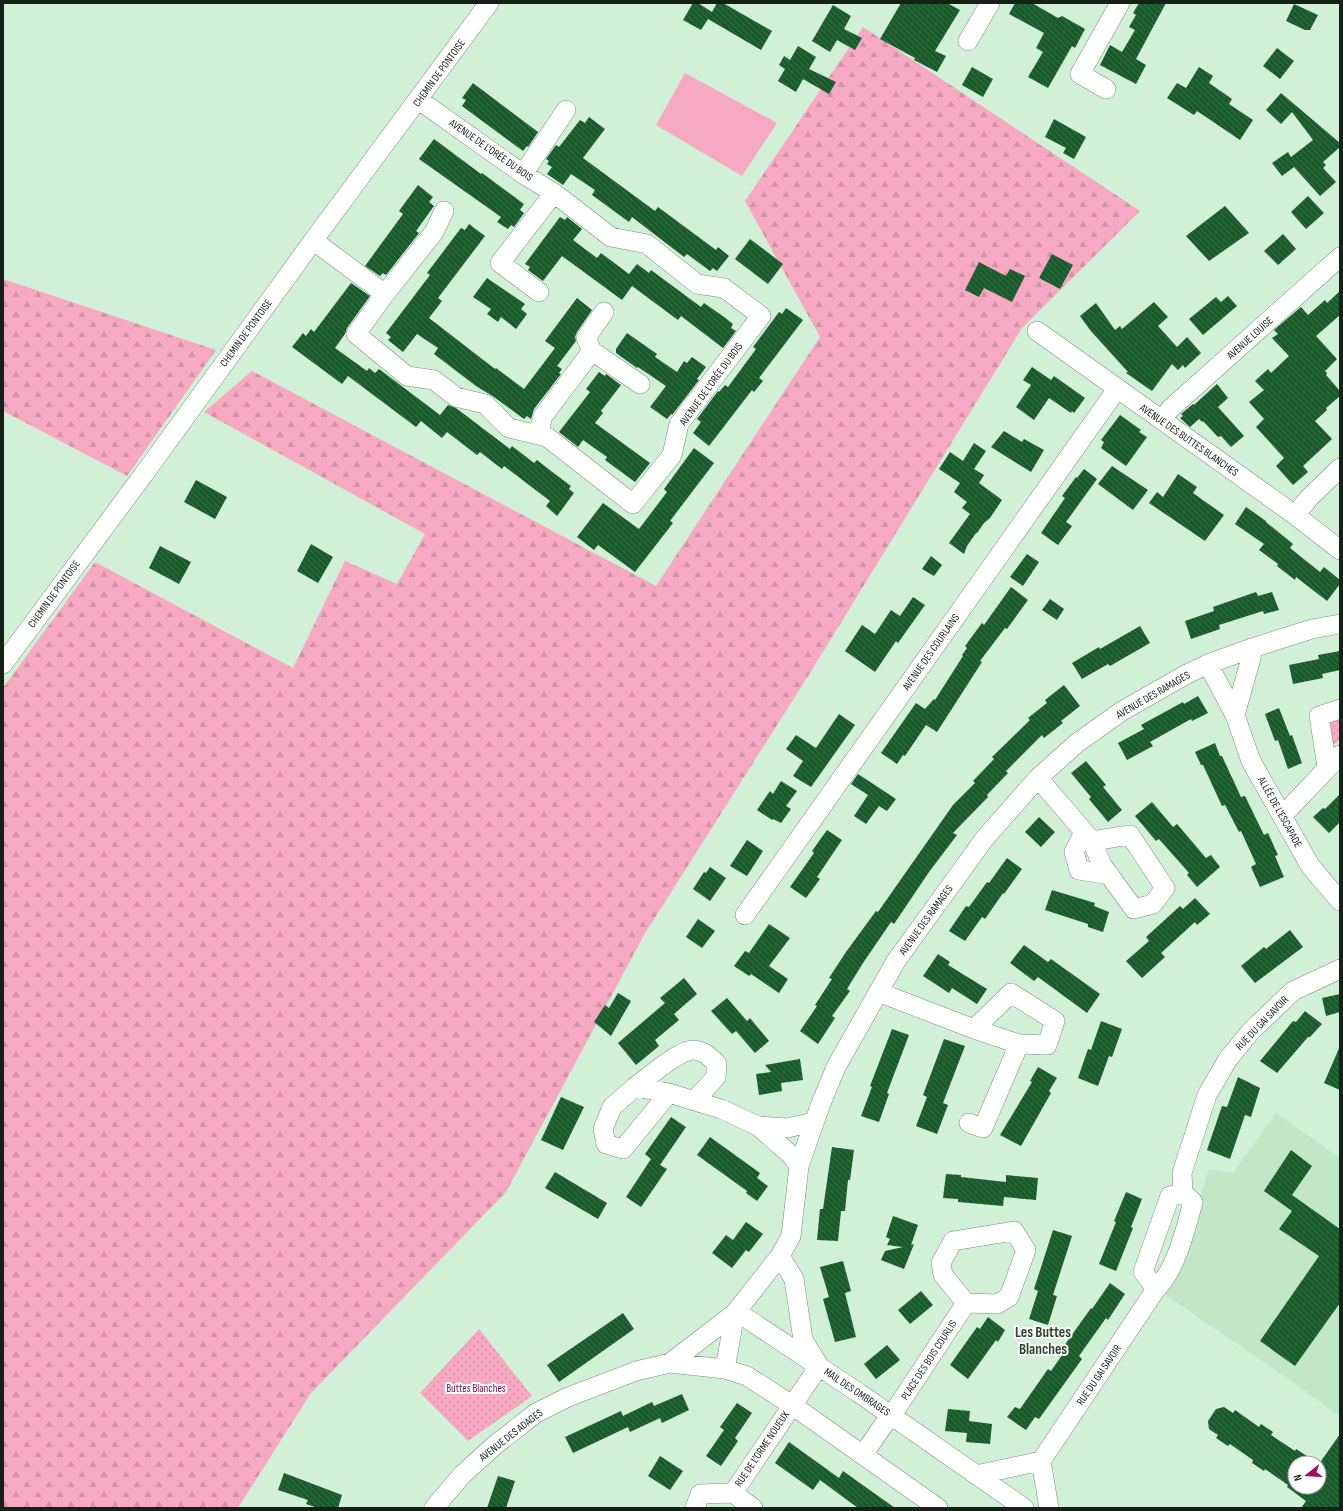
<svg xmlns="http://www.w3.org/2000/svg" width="1343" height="1511" font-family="'Sofia Sans Condensed',sans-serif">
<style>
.built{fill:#c2e7c7}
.grass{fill:#f7a9c4}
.forest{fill:url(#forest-firs)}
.park{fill:url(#park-dots)}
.building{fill:url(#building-back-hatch)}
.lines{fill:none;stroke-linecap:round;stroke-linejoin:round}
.minor-casing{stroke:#769279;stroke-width:20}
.minor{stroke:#fff;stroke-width:19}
.labels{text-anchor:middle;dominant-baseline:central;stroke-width:4;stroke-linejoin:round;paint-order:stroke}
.street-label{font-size:11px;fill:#152117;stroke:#fff}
.park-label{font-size:11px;fill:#6d0d3e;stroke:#fff}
.district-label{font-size:15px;font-weight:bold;fill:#2b452f;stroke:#fff}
</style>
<defs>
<pattern id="forest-firs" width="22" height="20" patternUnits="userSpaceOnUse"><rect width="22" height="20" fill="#f7a9c4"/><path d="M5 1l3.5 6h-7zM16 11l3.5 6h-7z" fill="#d391a8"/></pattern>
<pattern id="park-dots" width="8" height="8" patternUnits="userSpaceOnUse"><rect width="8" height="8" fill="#f7a9c4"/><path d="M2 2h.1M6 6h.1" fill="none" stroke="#d391a8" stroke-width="1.8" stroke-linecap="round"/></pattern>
<pattern id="building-back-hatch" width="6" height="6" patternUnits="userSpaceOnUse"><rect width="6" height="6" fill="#175c2a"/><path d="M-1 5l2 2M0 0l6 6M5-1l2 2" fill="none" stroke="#376f47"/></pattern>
</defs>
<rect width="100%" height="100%" fill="#d1f0d5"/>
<!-- built -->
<path class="built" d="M1276,1113l64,45v258l-53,-38 -124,-85 27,-60 19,-64 24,4z"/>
<!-- grass -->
<path class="grass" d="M685,73l92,50 -35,53 -86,-51z"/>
<!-- forest -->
<path class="forest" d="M863,27l277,184 -118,117 -212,345 -166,262 -138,257 -195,201 -73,115h-235v-228l1,-3 -1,-2v-587l92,-126 198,106 52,-107 52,23 28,-50 -221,-122 48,-41 404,215 164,-249 -75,-136z
M3,279l213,71 -89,126 -124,-65z"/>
<!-- park -->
<path class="park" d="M1340,713v26l-5,5h-2l-8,-19z
M479,1329l53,67 -64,45 -48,-48z"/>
<!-- building -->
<path class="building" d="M693,3h5l14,9 5,-9h6l49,28 -11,19 -53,-31 -7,11 -18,-10z
M901,3h46l13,7 -25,41 11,5 -9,16 -23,-12 1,-2 -35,-19z
M1015,3h17l26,15 4,-2 23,13 -10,19 -3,-2 -24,42 -20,-11 15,-25 -7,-4 8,-15 -35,-19z
M1139,3h27l-30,56 10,6 -10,19 -36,-19 10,-20 12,7 13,-22 -6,-3 7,-12 -3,-2z
M1294,4l24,11 -8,15h-5l-19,-9z
M833,5l18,11 -7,13 18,9 -7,12 -18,-10 -7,12 -18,-11z
M798,46l18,11 -7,12 27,13 -7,12 -26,-15 -7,13 -18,-11 7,-12 -6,-4 5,-9 6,4z
M1277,48l17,13 -14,18 -17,-13z
M972,67l21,12 -10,18 -21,-12z
M1199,67l14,9 -4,7 23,16 -3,5 24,16 -13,20 -43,-29 -3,4 -27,-17 10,-15 9,5z
M473,83l65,49 -10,15 -1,-1 -4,5 -61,-45 4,-6 -4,-2z
M1281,93l59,50v4l-17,15 3,3 -3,3 13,14 -16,14 -26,-29 -12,9 -10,-13 16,-11 3,5 22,-17 -21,-28 -11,12 -15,-14z
M589,117l16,12 -22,29 72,53 3,-4 58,43 2,-3 11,9 -12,15 -4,-3 -3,3 -23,-17 -3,3 -52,-40 -3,5 -37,-27 3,-5 -24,-16 -8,11 -16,-11 5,-7 -5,-3 2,-3 -3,-2 10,-14 3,2 21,-27 5,3z
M1054,119l32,18 -12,22 -11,-6 3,-5 -21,-11z
M434,139l47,35 1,-1 42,31 -4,6 4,3 -10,14 -3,-2 -3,4 -11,-7 4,-5 -82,-58z
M418,185l15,12 -4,5 5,4 -18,25 3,2 -33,42 -3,-2 -3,3 -15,-10 38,-52 -4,-3z
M1308,196l16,17 -18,16 -15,-17z
M1225,206l24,27 -40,28 -23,-25z
M560,217l5,3 2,-3 15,12 -9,11 24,18 4,-5 28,21 8,-10 12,9 2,-3 50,37 3,-4 20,14 9,7 -2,4 5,3 -13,17 -42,-32 -3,4 -46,-34 -10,14 -60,-44 -19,25 -15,-11 2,-3 -5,-3z
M469,224l16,12 -47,62 4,3 -13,17 66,51 1,-1 28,21 31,-41 -10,-7 32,-43 15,12 -15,22 -2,5 1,4 -19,25 5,3 -3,4 2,1 -27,35 -3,10 -4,-3 -3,3 -30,-22 -18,-11 -42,-32 4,-6 -21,-14 -14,18 -15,-12 3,-3 -5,-4 44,-58 -3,-2 34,-45 4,2z
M1283,234l13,15 -18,16 -14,-14z
M750,239l33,25 -15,20 -33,-25z
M1052,254l21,11 -13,24 -21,-11z
M979,262l27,14 4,-7 15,7 -13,26 -28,-14 -5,9 -14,-7z
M487,278l38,26 -4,5 6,5 -11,15 -15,-12 -3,5 -11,-8 4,-5 -18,-12z
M351,283l19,13 -23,32 -2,6 -10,14 32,23 2,-3 6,5 4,-4 61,46 8,-10 8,3 54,41 2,-3 22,17 3,-3 14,11 20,15 -2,3 5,4 -17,23 -11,-10 4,-5 -46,-35 -2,3 -22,-17 -3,3 -30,-23 -5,6 -21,-17 -5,6 -68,-51 -6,8 -50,-37 11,-14 3,3 5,-7 3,3z
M1340,291v24l-24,21 21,23 -12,12 2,2 -1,2 14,16v5l-14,12 1,2 -12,11 17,18 -29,27 5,6 -15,13 -17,-19 8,-8 -28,-31 8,-8 -15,-17 15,-12 -9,-9 13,-12 3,4 18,-17 -17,-18 6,-4 -4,-4 27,-23 7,8 17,-15 2,3z
M1228,296l9,10 -34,29 -14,-16 27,-22 5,5z
M1154,302l14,15 -10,9 19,21 10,-10 14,16 -16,15 -2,-3 -5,5 -6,-6 -20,27 -26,-18 2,-1 -38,-42 -10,-14 16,-13 19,27 5,-4 2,3z
M786,308l17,12 -44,58 4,3 -9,11 -2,-2 -43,56 -16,-13 8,-11 -4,-3 21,-28 1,1 6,-7 3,2 28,-38 -3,-2 26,-35 3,2z
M627,333l30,21 -2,3 22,15 7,-11 3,2 5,-6 14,10 -9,12 2,1 -27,35 -1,-1 -4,5 -17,-12 16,-21 -28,-19 -1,1 -21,-15v-4z
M1032,367l19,13 3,-4 31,22 -11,15 -2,-2 -1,2 -22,-15 -15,22 -18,-13 15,-22 -8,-5z
M599,372l6,4 1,-2 15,11 -20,26 2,2 -8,10 55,40 -15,19 -30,-22 2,-3 -24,-17 -5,7 -19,-15 31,-40 -4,-3z
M1217,384l11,14 -10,9 26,29 -13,11 -10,-11 -3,1 -15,-16 -1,1 -3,-3 -9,8 -10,-9 3,-2 -2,-2 12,-10 1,1z
M1120,415l21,15 -2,2 8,5 -21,29 -25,-18 3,-6 -3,-2z
M1004,431l18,11 2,-3 20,11 -13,22 -40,-25z
M974,443l12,8 -12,18 10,6 -5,8 23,17 -12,18 -6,5 -7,10h-1l-9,13 -3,8 -15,-11 21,-29 -8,-6 5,-6 -13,-10 6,-9 -21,-14 11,-17 13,9z
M694,448l20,15 -44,58 3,2 -38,49 -37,-27 -4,5 -17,-13 26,-34 36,26 28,-37 -3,-3z
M1112,466l36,24 -15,20 -35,-26z
M1084,469l13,10 -31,43 6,4 -14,19 -17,-12 24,-35 -3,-2 14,-19 1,1z
M1178,474l19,13 -4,6 31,22 -19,26 -56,-38 8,-11 6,5z
M196,480l31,17 -12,22 -31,-17z
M1246,507l20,14v1l27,22 -3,4 30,24 4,-5 16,13v4l-13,17 -31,-24 -1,3 -18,-14 1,-2 -19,-14 5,-6 -29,-20z
M311,544l22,13 -15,26 -21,-12z
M160,546l31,16 -12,22 -30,-16z
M1027,554l12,8 -16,24 -13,-9z
M931,556l11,9 -8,11 -12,-7z
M1011,587l17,13 -21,29 -2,-1 -25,33 2,1 -45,70 -11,-7 -21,31 -2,-1 -6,9 -16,-11 35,-50 9,6 9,-10 1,1 28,-44 -1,-1 5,-7 -2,-2 17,-23 2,2z
M1256,592l2,4 14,-4 7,18 -15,4 -1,-3 -44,14 1,4 -29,10 -6,-18 29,-10 -1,-4z
M913,597l12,8 -27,38 -2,-2 -21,31 -30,-21 17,-26 13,9 16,-24 9,6z
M1050,599l14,10 -7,11 -15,-10z
M1140,626l10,17 -40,23 -2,-2 -26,15 -10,-16 27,-16 1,2z
M1340,651v19l-18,4 1,4 -30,6 -4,-19 30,-6 -1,-4z
M1064,685l16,21 -19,15 2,2 -19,15 -2,-3 -36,36 2,2 -21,22 1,2 -35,36 4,2 -28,37 -35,52 -3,-2 -28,41 -16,26 3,2 -18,25 3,2 -17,26 -18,-13 17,-25 -2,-1 17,-26 -3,-1 17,-26 30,-41 2,1 75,-107 22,-22 -2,-2 21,-22 -2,-2 38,-37 -2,-2 19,-15 -2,-3z
M1198,696l10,17 -16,8 -1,-2 -41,23 3,4 -26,14 -9,-17 26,-14 -3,-4 42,-23 1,2z
M1279,708l11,28 2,-1 10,28 -14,6 -10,-29 -3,1 -10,-27z
M839,714l16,11 -44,62 -18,-11 10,-15 -17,-12 10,-14 20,13z
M1215,743l5,13h2l19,41 4,-1 19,39 4,-2 10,22 -3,1 9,21 -24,10 -9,-20 5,-3 -15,-33 -2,1 -14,-27 -3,1 -19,-41h-2l-6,-13z
M1086,761l20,24 -3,2 19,23 -14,12 -19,-23 2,-2 -20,-24z
M858,774l38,25 -9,12 -8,-5 -13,18 -12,-8 14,-21 -17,-11z
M781,781l16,10 -11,15 5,3 -10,14 -8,-4 -1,1 -15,-10 13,-19 3,3z
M1340,794v28l-11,11 -16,-16 10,-9 2,1z
M1152,802l21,25 4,-3 29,34 5,-3 9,12 -23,20 -10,-12 2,-2 -30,-34 -3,2 -21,-25z
M1039,817l16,15 -14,15 -16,-15z
M827,830l15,10 -25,37 3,2 -14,19 -16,-11 24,-34 -2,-2z
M747,840l16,11 -16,25 -17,-10z
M1007,858l15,11 -18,25 -1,-1 -18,26 -3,-2 -17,24 -16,-10 17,-25 3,1 18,-25 2,1z
M710,867l16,11 -16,23 -17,-12 11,-17 2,1z
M1052,890l43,13 -1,3 15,6 -6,20 -15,-5v-3l-43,-14z
M1195,898l15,16 -13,11 -2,-3 -34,31 4,4 -23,21 -16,-17 23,-20 -3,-4 34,-31 3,3z
M698,919l17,12 -13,17 -16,-11z
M769,924l21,14 -21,28 19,13 -9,14 -28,-19 -2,2 -15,-10 11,-15 4,2z
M1290,930l13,17 -48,36 -14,-17 23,-19 2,2z
M1024,945l24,17 3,-3 49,35 -13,19 -49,-36 -4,4 -24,-18z
M938,954l12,8 -2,3 39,24 -10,15 -25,-16 -3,5 -26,-17z
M684,978l13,16 -23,20 5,6 -24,20 4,6 -23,19 -18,-22 47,-40 -5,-5z
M618,993l13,8 -20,35 -17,-14 11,-17 4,3z
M1340,994v18l-14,4 -4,-18z
M727,998l20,23 3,-3 19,23 -14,12 -19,-22 -4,3 -21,-23z
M1305,1011l17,13 -12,13h-2l-31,36 -17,-12 33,-40 3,1z
M1101,1021l21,8 -10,28 -3,-1 -11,30 -20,-8 10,-29 3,1z
M892,1029l17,6 -22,58 2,1 -10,28 -18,-6 11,-29 -2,-1z
M944,1039l21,7 -22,57 5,2 -11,29 -21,-8 11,-29 -4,-2z
M1340,1046v44l-16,-7z
M800,1059l3,21 -22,3 1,8 -23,4 -3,-21 15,-2 -6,-7z
M1038,1067l19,11 -8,13 2,2 -30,53 -21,-11 32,-53 -2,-1z
M1238,1077l22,11 -9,29 -6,-2 -15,44 -23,-9 15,-44 5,1z
M561,1097l23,10 -21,43 -22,-10z
M671,1117l15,10 -26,38 7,4 -26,38 -15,-10 25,-38 -6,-5z
M710,1137l50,36 -3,5 11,8 -11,15 -11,-8 1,-2 -50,-36z
M832,1147l22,3 -4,30h-2l-3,31h-4l-3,30 -21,-1 3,-31h3z
M1291,1150l21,16 -20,29 48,34v74l-45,63 -35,-25 59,-85 -40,-27 13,-18 -28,-20z
M555,1172l52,31 -9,16 -53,-31z
M946,1174l15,1v2l45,5v-7l32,3 -2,22 -32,-3 -1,9 -45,-4v-3l-15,-1z
M1126,1192l16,7 -11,28 2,1 -17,43 -17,-7 17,-42 -2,-1z
M893,1216l25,9 -7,20 3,-1 -10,25 -23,-9 4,-9 18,-4 -16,-2 3,-6 -4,-2z
M746,1222l17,12 -14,18 -3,-2 -14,18 -20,-15 14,-18 7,5z
M1053,1230l19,6 -19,59 4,1 -9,29 -19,-6 9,-28 -4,-2z
M843,1261l8,30 -6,2 11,44 -21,5 -12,-43 6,-2 -9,-30z
M1110,1283l15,11 -17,26 -2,-2 -27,38 3,3 -43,60 -4,-2 -9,13 -19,-13 8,-10 5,2 28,-40 3,2 16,-23 -3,-2 27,-38 1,1z
M921,1291l12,14 -23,19 -12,-14z
M623,1313l11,16 -75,53 -12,-17z
M988,1317l17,13 -7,12 -2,-2 -28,39 -18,-14 27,-38 3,2z
M887,1345l13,15 -24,19 -12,-15z
M682,1394l7,16 -27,13 -2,-5 -30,14 -2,-5 -55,26 -8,-16 56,-26 2,5 29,-14 2,4z
M737,1403l15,10 -17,25 3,3 -17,25 -15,-10 18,-26 -4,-3z
M1224,1407l9,6 2,-3 24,17 2,-3 12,8 -2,3 24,16 1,-2 22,14h-23v24h24v-23l21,-30v74h-39l5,-7 -19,-14 1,-2 -23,-16 -1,2 -12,-8 1,-3 -23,-16 -2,2 -12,-8 2,-3 -9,-6 -1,-8 8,-12z
M948,1409l22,2 -1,10 23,3 -2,20 -24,-2 1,-9 -22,-2z
M789,1442l50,36 4,-7 52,37h-37l-38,-28 -7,10 -38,-27z
M660,1456l23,15 -13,19 -22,-14z
M284,1473l58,22 -4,13h-20l-12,-4 2,-4 -30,-10z
M498,1476l17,5 -9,27h-19z"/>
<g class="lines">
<defs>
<path id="minor" d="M968,41l22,-38
M1106,89l-26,-15 40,-71
M523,174l43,-64
M314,241l71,53 -29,40 51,42 27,4 22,17 29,7 24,24 38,9 86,67 39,-49 7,-31 82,-108 -37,-28 -27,-4 -50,-40 -36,-7 -57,-44 -31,-19 -104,-74
M539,292l-39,-29 54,-70
M385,294l49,-62 10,-21
M1037,331l258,184 45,35
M592,351l-6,-13 18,-26
M1162,420l8,-11 170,-152
M538,435l5,-19 49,-65 48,33
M1295,515l14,-17 31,-30
M3,664l141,-190 166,-229 179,-242
M1208,664l27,51 16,46 31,55 29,51 29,34
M1235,715l16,-57 1,-10
M1327,767l-8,-51 21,-7
M1038,778l54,63 38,-6 35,53 -12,16 -19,5 -32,-44 -10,-24
M1282,816l58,-61
M1084,832l-10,20 5,18 31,5
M745,915l372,-526
M878,992l96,37 37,-36 44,28 -8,24 -28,-1 -36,84 -14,-5
M974,1029l45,15
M635,1087c12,-9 44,-37 58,-37 10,0 17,7 24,14l-1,13 -22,24
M669,1093l-46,56 -17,-5 -3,-15 9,-22 23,-20 34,6 52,16 37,17 34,30 7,10
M758,1126l29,2 27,-6
M1156,1289l-13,-17 27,-76 13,-3
M670,1363l65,-50 45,-57 11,-20 8,-70 21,-60 16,-39 60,-106 89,-123 53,-60 39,-35 45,-32 65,-37 21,-10 44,-16 60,-19 28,-5
M725,1369l10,-56 8,3 116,77 165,115
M863,1455l28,-41 5,-5 70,-106 -23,-28 -2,-12 12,-22 61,-10 12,19 -17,47 -12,7 -31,-1
M1041,1461l8,47
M976,1475l65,-14 115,-172c20,-19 30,-61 37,-87l-10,-9 -1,-20 25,-78 21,-36 23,-28 42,-40 47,-22
M733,1493l86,-127 -16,-26 -9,-61 -14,-23
M434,1508l28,-33 33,-30 41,-32 32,-16 68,-26 34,-8 55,6 22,7 45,29 146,103
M695,1508l5,-14 33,-1 20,15"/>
</defs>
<!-- minor casing -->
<use href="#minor" class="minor-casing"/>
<!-- minor -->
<use href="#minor" class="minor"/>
</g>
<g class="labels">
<!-- street labels -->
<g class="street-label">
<text transform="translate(439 73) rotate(-54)">CHEMIN DE PONTOISE</text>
<text transform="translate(491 150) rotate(35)">AVENUE DE L'ORÉE DU BOIS</text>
<text transform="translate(246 333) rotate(-54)">CHEMIN DE PONTOISE</text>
<text transform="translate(1250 338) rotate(-42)">AVENUE LOUISE</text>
<text transform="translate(711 384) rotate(-54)">AVENUE DE L'ORÉE DU BOIS</text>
<text transform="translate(1189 440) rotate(35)">AVENUE DES BUTTES BLANCHES</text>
<text transform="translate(54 594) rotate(-54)">CHEMIN DE PONTOISE</text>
<text transform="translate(931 652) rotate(-55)">AVENUE DES COURLAINS</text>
<text transform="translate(1153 695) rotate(-30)">AVENUE DES RAMAGES</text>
<text transform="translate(1280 812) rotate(61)">ALLÉE DE L'ESCAPADE</text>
<text transform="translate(926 920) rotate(-54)">AVENUE DES RAMAGES</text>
<text transform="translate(1262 1023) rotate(-46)">RUE DU GAI SAVOIR</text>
<text transform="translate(929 1360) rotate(-57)">PLACE DES BOIS COURLIS</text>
<text transform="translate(1099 1375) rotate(-56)">RUE DU GAI SAVOIR</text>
<text transform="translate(857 1392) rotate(34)">MAIL DES OMBRAGES</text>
<text transform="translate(511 1435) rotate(-38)">AVENUE DES ADAGES</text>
<text transform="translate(762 1449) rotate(-56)">RUE DE L'ORME NOUEUX</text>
</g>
<!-- park labels -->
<g class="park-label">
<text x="476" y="1388">Buttes Blanches</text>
</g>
<!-- district labels -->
<g class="district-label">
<text x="1043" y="1332">Les Buttes<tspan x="1043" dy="17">Blanches</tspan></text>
</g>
</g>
<!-- border -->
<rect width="1343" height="1511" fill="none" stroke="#152117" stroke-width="8"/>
<!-- north arrow -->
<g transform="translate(1307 1475) rotate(253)"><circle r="19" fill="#ffffff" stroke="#a1a6a2"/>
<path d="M0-3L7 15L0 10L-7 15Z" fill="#9e0e5a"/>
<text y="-6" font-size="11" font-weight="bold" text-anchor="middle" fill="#152117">N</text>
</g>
</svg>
